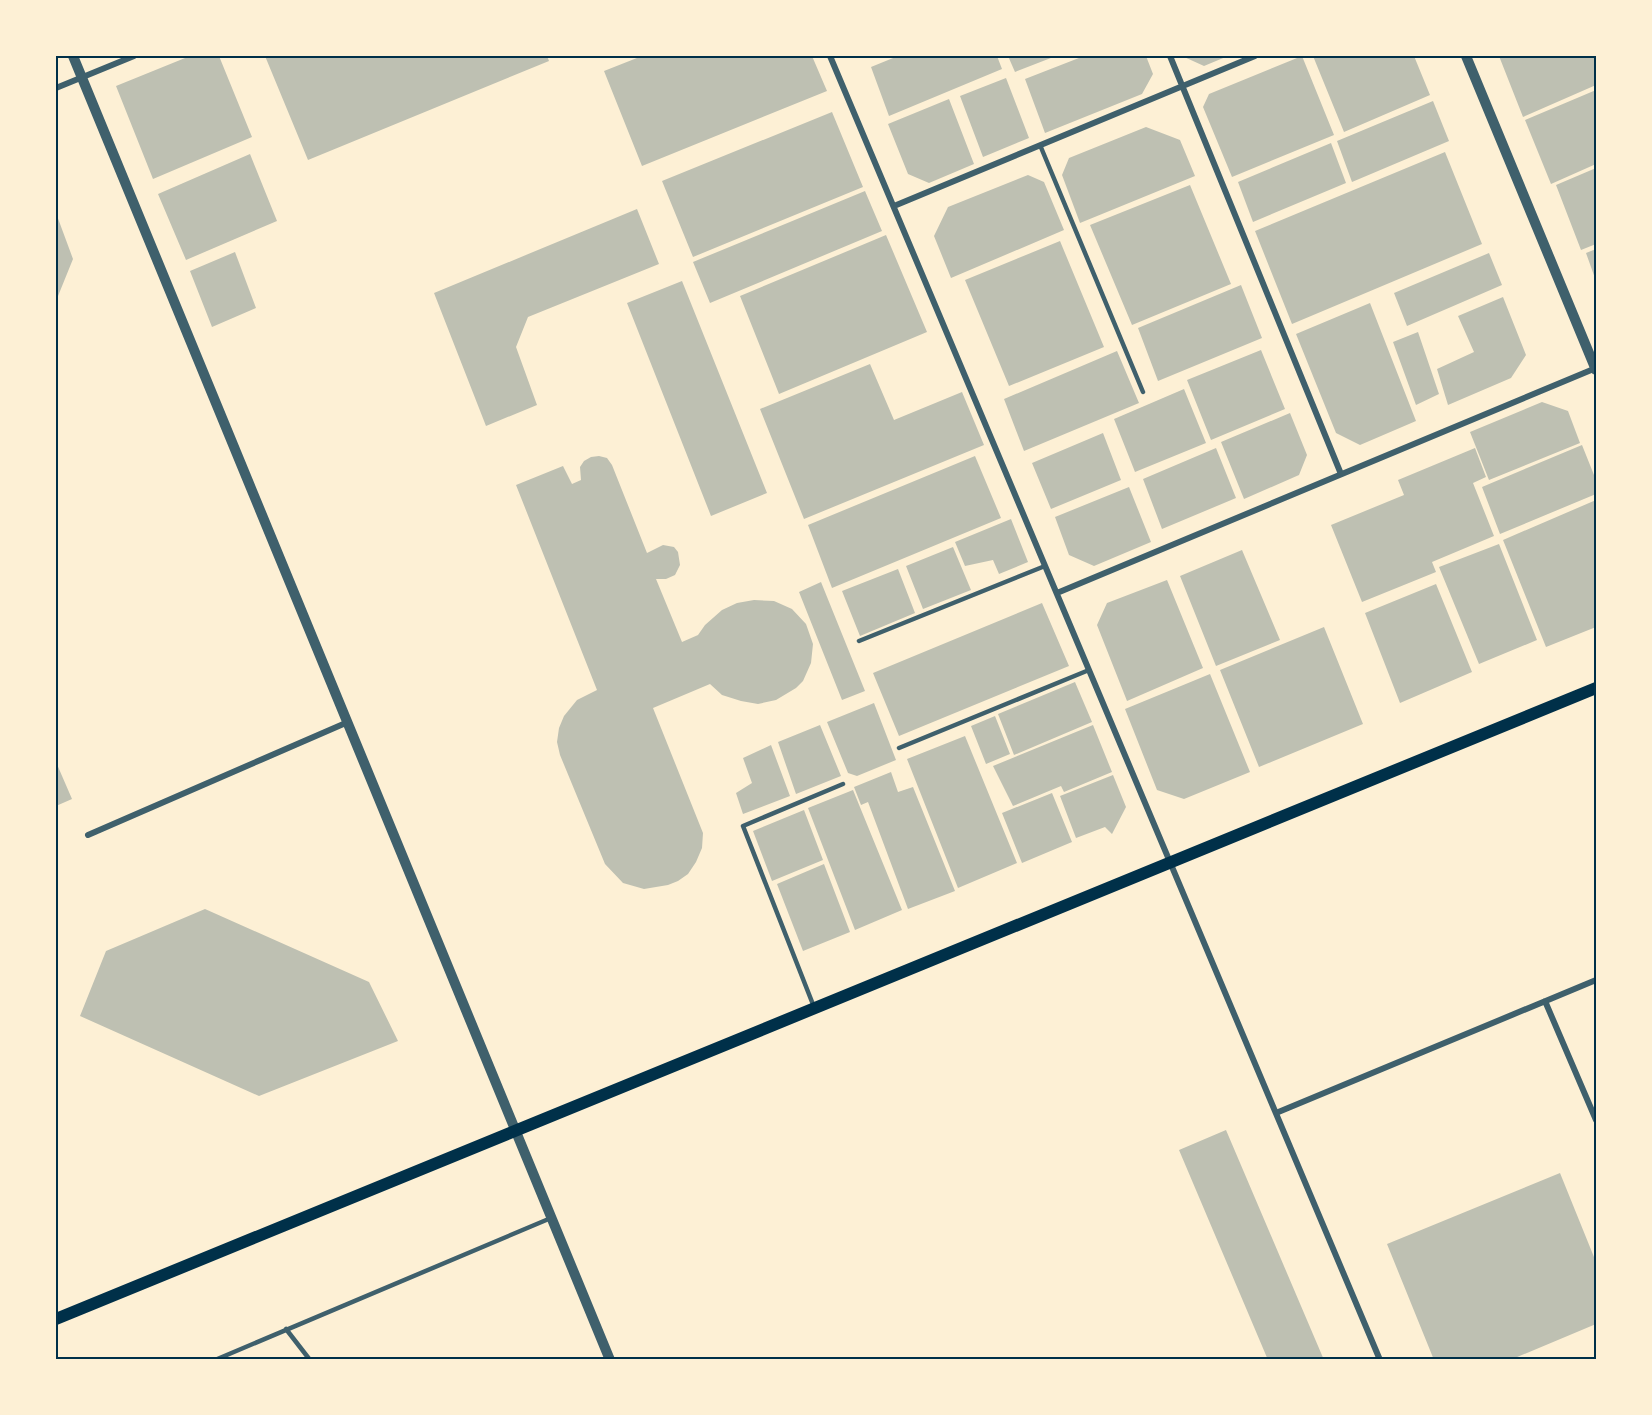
<svg xmlns="http://www.w3.org/2000/svg" width="1652" height="1415" font-family="'DejaVu Sans',sans-serif">
<style>
.building{fill:#bec0b2}
.lines{fill:none;stroke-linecap:round;stroke-linejoin:round}
.service{stroke:#3f606c;stroke-width:4.5}
.minor{stroke:#3f606c;stroke-width:6}
.tertiary{stroke:#3f606c;stroke-width:10}
.secondary{stroke:#003049;stroke-width:12}
.neatline{fill:none;stroke:#003049;stroke-width:2}
</style>
<rect width="100%" height="100%" fill="#fdf0d5"/>
<!-- building -->
<path class="building" d="M190,56h29l33,81 -99,42 -37,-93z
M265,56h282l2,5 -241,99z
M642,56h170l15,35 -185,75 -38,-95z
M898,56h99l5,13 -113,47 -18,-49z
M1008,56h48l-41,16z
M1084,56h62l7,18 -11,20 -97,39 -20,-54z
M1182,56h46l-24,10z
M1302,56l32,79 -102,42 -29,-70 6,-13z
M1313,56h101l16,39 -86,37z
M1499,56h97v29l-73,32z
M1006,78l23,60 -46,19 -23,-61z
M1596,90v74l-45,20 -26,-64z
M949,99l25,65 -45,19 -21,-9 -20,-50z
M1433,101l16,40 -97,41 -15,-41z
M832,112l31,75 -170,70 -31,-76z
M1146,127l34,13 15,36 -115,47 -18,-48 7,-17z
M1331,143l15,40 -93,39 -15,-40z
M1445,152l37,92 -190,80 -37,-93z
M250,154l27,67 -91,39 -28,-66z
M1596,168v76l-15,6 -25,-65z
M1028,175l16,7 20,48 -113,48 -17,-42 14,-29z
M1190,185l41,99 -99,41 -42,-100z
M865,191l17,40 -172,72 -17,-41z
M637,209l22,55 -131,53 -12,30 21,58 -51,21 -52,-133z
M56,213l17,46 -17,42z
M886,235l41,97 -148,62 -39,-98z
M1060,241l44,106 -95,39 -44,-106z
M1596,249v32l-10,-28z
M235,252l21,56 -44,19 -22,-56z
M1489,253l13,32 -95,41 -13,-33z
M682,281l85,212 -56,23 -84,-213z
M1241,285l21,53 -104,43 -20,-53z
M1503,297l23,58 -15,23 -63,27 -11,-36 37,-17 -16,-36z
M1370,303l46,118 -56,24 -24,-12 -40,-99z
M1418,332l21,62 -23,11 -23,-63z
M1261,350l24,59 -74,31 -24,-60z
M1117,351l22,52 -115,48 -20,-52z
M870,364l24,56 68,-28 22,53 -180,74 -44,-110z
M1184,389l22,54 -71,29 -21,-53z
M1542,402l26,9 12,32 -91,37 -19,-48z
M1290,413l17,42 -8,20 -55,24 -23,-57z
M1103,433l18,47 -70,29 -19,-46z
M1582,445l14,35v14l-96,40 -18,-47z
M1216,448l20,50 -74,31 -19,-50z
M1475,448l11,29 -13,6 21,53 -62,26 4,10 -74,30 -31,-77 73,-30 -6,-15z
M599,456l8,2 5,7 35,88 16,-8 11,2 4,5 2,13 -5,10 -9,4h-10l26,63 16,-7 7,-10 17,-15 15,-7 17,-3 20,1 18,8 14,15 7,20 -2,19 -8,18 -7,7 -20,12 -18,4 -17,-3 -19,-6 -12,-11 -57,24 50,125 -1,15 -6,14 -8,12 -10,7 -10,4 -24,4 -21,-6 -18,-19 -45,-109 -3,-13 2,-14 5,-12 13,-16 20,-10 -81,-205 47,-19 9,18 9,-4 -1,-13 4,-6 7,-4z
M975,456l26,62 -169,70 -24,-63z
M1129,487l22,55 -57,24 -25,-11 -14,-38z
M1596,500v127l-50,20 -43,-107z
M1011,519l17,43 -29,12 -6,-14 -28,6 -10,-24z
M1499,544l38,96 -58,24 -40,-97z
M953,547l18,43 -48,19 -17,-43z
M1242,550l38,90 -64,26 -36,-90z
M898,569l17,44 -55,23 -18,-45z
M1167,580l36,88 -76,33 -30,-76 10,-22z
M821,582l44,109 -23,9 -43,-108z
M1436,584l36,88 -72,31 -35,-90z
M1042,603l27,63 -170,70 -26,-63z
M1324,627l39,97 -104,43 -39,-97z
M1210,674l40,98 -66,27 -27,-9 -32,-81z
M1075,682l17,40 -78,33 -16,-41z
M874,703l22,57 -39,16 -9,-3 -21,-51z
M995,716l15,38 -24,10 -15,-38z
M820,725l21,51 -45,18 -18,-52z
M1093,725l19,47 -48,20 -3,-6 -48,20 -20,-40z
M965,736l52,127 -59,25 -51,-129z
M771,745l19,51 -47,18 -7,-21 16,-10 -9,-25z
M56,762l16,37 -16,7z
M891,772l7,20 15,-5 42,104 -47,18 -40,-107 -7,3 -7,-18z
M1113,775l13,32 -14,27 -7,-7 -29,11 -16,-42z
M853,790l49,120 -47,20 -47,-122z
M1052,793l20,49 -50,21 -20,-50z
M804,810l19,50 -51,21 -19,-50z
M824,864l26,68 -47,19 -26,-67z
M205,909l164,73 29,59 -139,55 -179,-80 26,-65z
M1226,1130l98,230h-56l-89,-210z
M1560,1173l36,89v62l-86,36h-76l-47,-116z"/>
<g class="lines">
<!-- service -->
<path class="service" d="M1040,145l103,247
M859,641l186,-75
M899,748l190,-78
M814,1007l-71,-181 100,-42
M286,1329l24,31
M215,1360l336,-142"/>
<!-- minor -->
<path class="minor" d="M830,56l550,1304
M1170,56l171,418
M56,88l78,-32
M894,206l361,-150
M1057,593l539,-225
M88,835l260,-113
M1545,1001l51,119
M1276,1113l320,-133"/>
<!-- tertiary -->
<path class="tertiary" d="M73,56l537,1304
M1466,56l130,314"/>
<!-- secondary -->
<path class="secondary" d="M56,1319l1540,-631"/>
</g>
<!-- border -->
<rect width="1652" height="1415" fill="none" stroke="#fdf0d5" stroke-width="114"/>
<rect x="57" y="57" width="1538" height="1301" class="neatline"/>
</svg>
